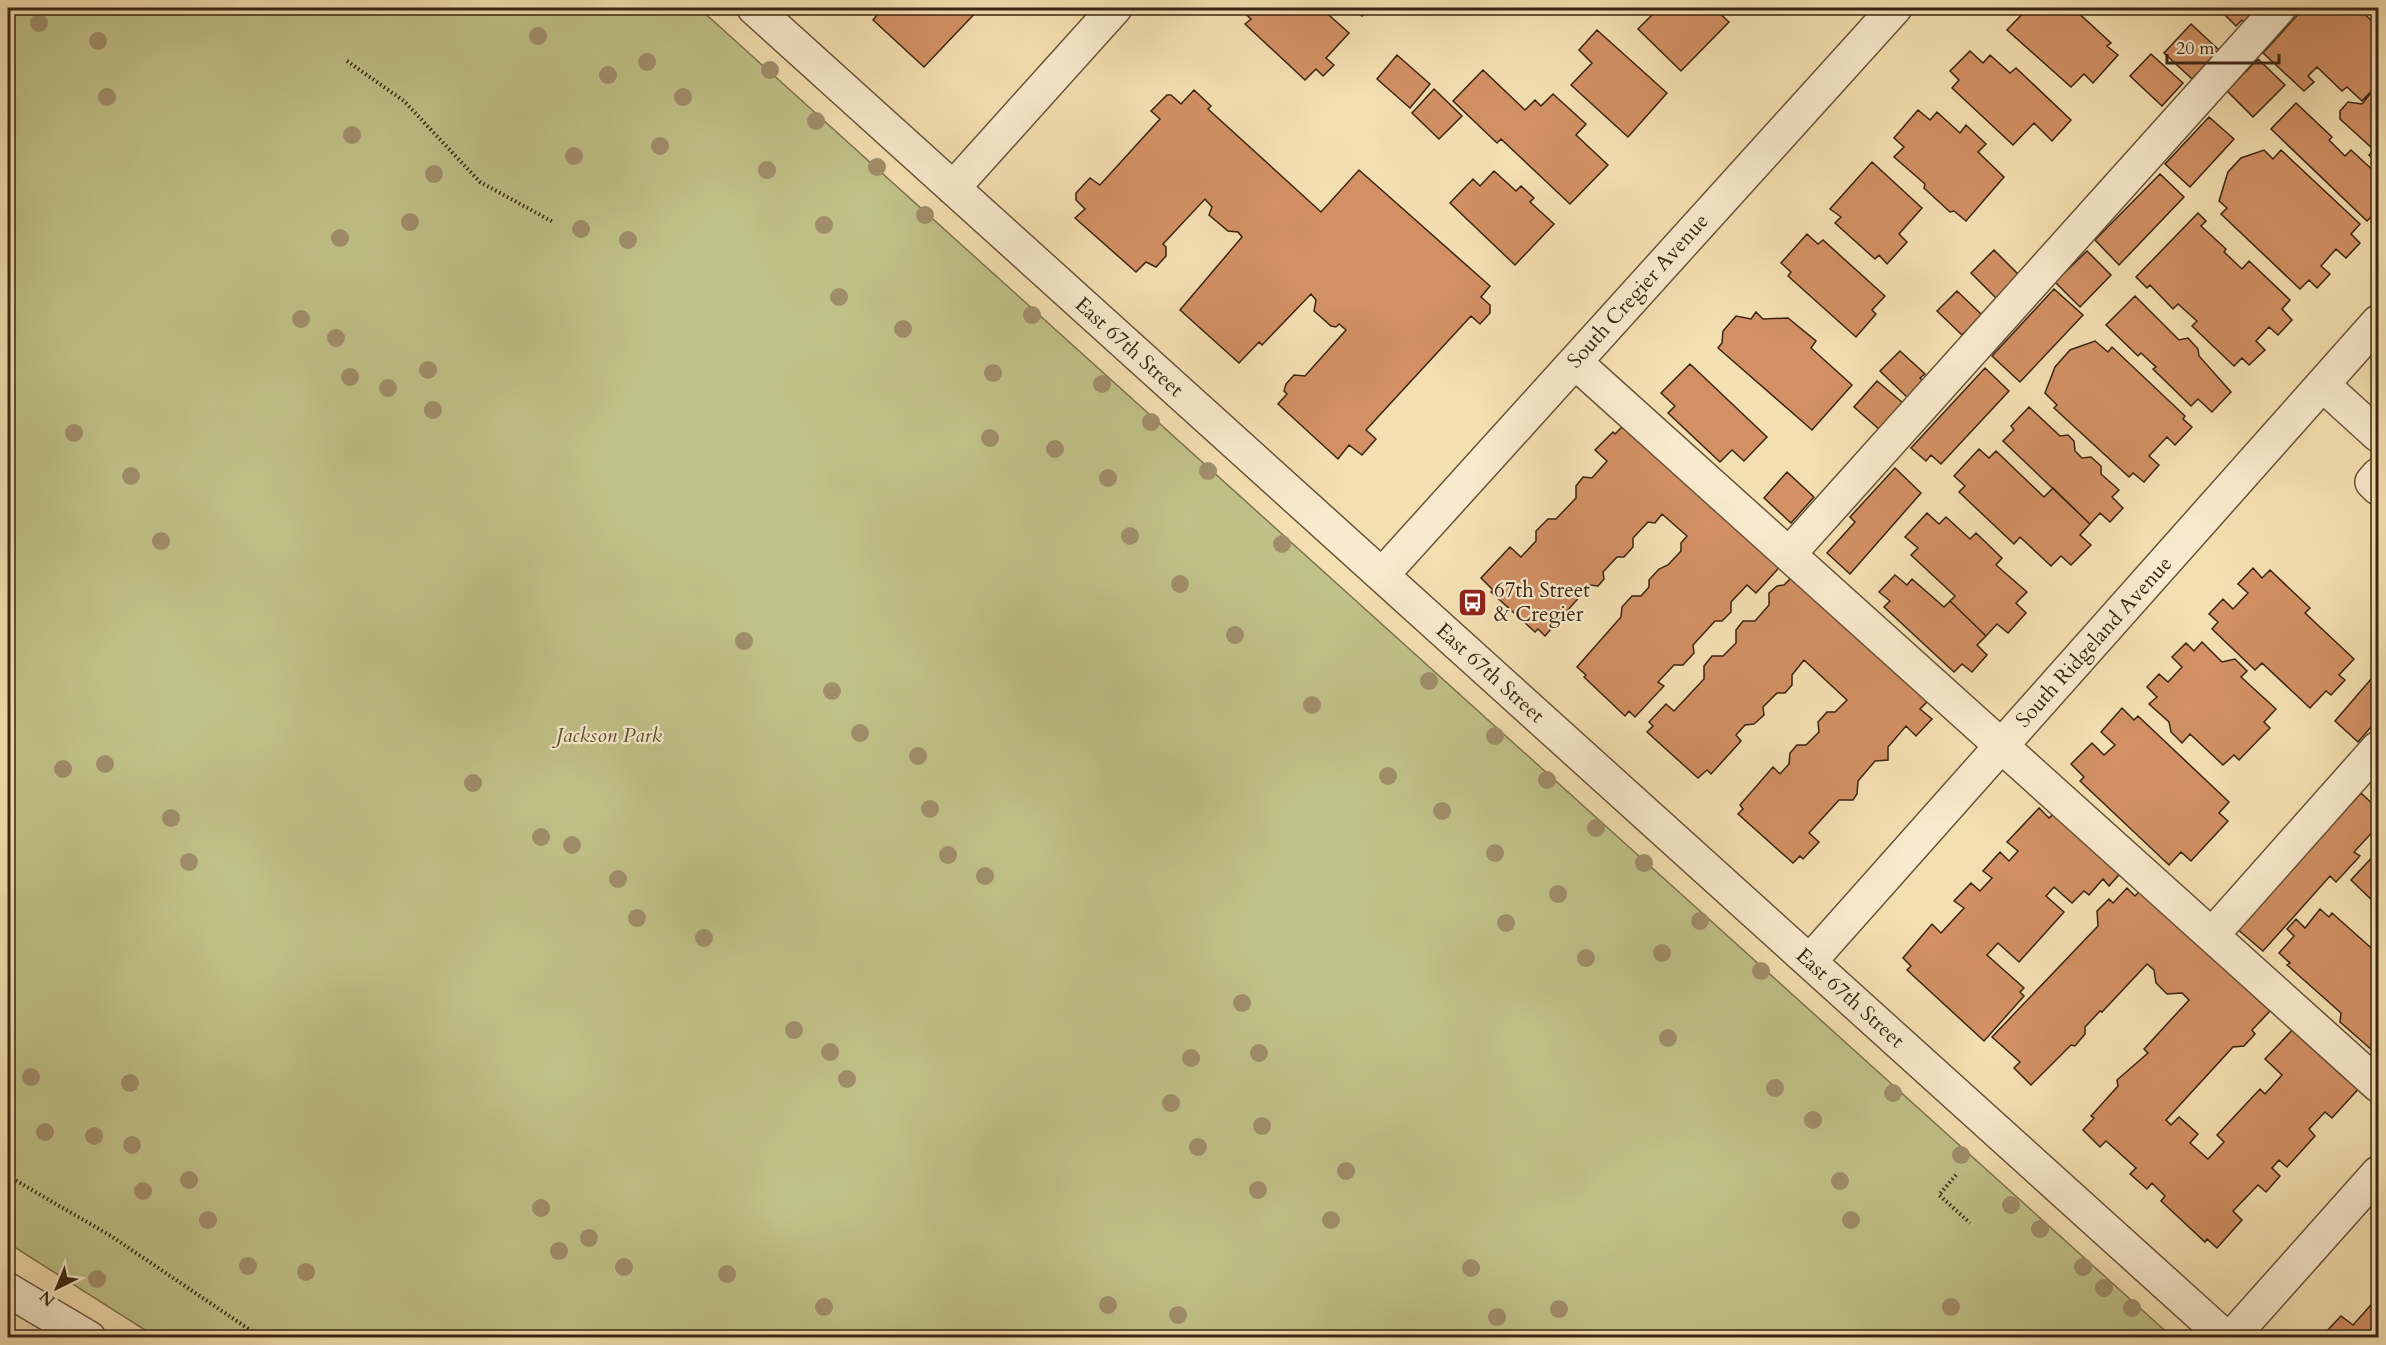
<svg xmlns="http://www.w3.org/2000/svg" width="2386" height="1345" font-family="Cardo,serif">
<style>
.green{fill:#c0c188;stroke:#7d734d;stroke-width:1.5}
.building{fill:#d29064;stroke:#3a2512;stroke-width:1.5}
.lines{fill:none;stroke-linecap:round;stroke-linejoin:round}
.minor-casing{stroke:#68543a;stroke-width:36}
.path{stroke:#3a2512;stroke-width:4;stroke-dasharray:1.5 3;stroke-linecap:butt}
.minor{stroke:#f8eacc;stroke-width:33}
.tree{fill:#a08e6a}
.labels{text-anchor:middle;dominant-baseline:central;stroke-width:4.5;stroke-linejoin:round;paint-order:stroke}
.street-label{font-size:21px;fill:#3a2512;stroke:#f8eacc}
.poi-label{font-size:21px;fill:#3a2512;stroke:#f8eacc;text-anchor:start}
.park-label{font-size:21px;font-style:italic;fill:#5c4c30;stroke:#f8eacc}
</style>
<rect width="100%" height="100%" fill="#f4dfb0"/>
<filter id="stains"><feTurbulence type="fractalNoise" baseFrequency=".00333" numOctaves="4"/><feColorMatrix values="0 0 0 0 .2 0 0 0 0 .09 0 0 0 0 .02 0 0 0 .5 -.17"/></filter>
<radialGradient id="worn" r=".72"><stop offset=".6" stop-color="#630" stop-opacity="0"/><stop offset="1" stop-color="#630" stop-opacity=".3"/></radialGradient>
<!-- green -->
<path class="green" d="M8,8h691l1473,1329h-2016l-148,-94z"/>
<!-- building -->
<path class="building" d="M870,8h110l-56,59 -51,-47 4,-5z
M1245,8h63l4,3 4,-3h5l28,25 -23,25 8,7 -11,11 -7,-7 -11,11 -60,-56 6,-5 -9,-8z
M1352,8h18l-8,8z
M1659,8h55l15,14 -48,49 -43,-42z
M2028,8h45l38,35 -4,3 11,9 -25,28 -9,-9 -13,13 -64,-57z
M2224,8h34l-14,14 -2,-2 -6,6 -15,-15z
M2304,8h41l7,6 5,-6 21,18v58l-16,17 -15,-14 -5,4 -25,-24 -9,9 6,6 -10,9 -41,-38z
M2191,24l28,26 -27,29 -28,-26z
M1597,30l70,63 -39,44 -57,-52 21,-22 -13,-13z
M1970,51l13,12 7,-8 20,18 6,-5 55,52 -19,21 -18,-18 -21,22 -61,-57 7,-8 -9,-9z
M2151,54l32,29 -21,23 -32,-30z
M1397,55l33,29 -20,24 -33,-29z
M2258,59l27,26 -32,32 -26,-26z
M1483,70l42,40 10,-10 6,6 12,-12 33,30 -10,11 32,30 -38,39 -69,-65 -4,4 -44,-42z
M2378,84v80l-9,-9 5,-5 -34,-31v-8l8,-9 14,2z
M1434,89l28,27 -23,23 -27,-26z
M1194,90l17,16 -3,3 113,103 38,-42 131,116 -9,11 9,8v8l-10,11 -9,-8 -105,114 10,9 -14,16 -13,-10 -11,14 -60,-55 9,-10 -3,-3 2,-7 8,-9 11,1 41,-46 -7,-6 -3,3 -5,-1 -17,-15 2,-11 -5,-6 -49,51 -3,-3 -20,21 -59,-53 62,-73 -4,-5 -10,-1 -19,-16 3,-8 -7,-8 -42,45 3,3v9l-10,11 -10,-5 -10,10 -61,-54 10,-9 -9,-9v-7l14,-15 10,7 60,-66 -9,-8 16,-16h4l10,9z
M2296,103l36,34 -3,3 16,16 6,-6 27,25v47l-6,-6 -5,5 -96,-92z
M1918,110l12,10 7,-8 23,21 6,-8 20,19 -8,8 26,25 -38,44 -12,-10 -4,1 -26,-24 1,-4 -31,-27 10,-10 -10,-9z
M2209,117l25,22 -44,48 -25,-23z
M2264,150l9,9 8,-9 79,74 -9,10 9,9 -14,15 -10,-9 -15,17 9,8 -13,14 -8,-8 -9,9 -79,-75 6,-6 -8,-7 9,-29 13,-14z
M1872,162l50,46 -23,26 8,8 -20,22 -8,-9 -4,4 -40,-36 6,-6 -11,-8z
M1494,171l22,20 5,-5 13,12 -4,4 24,22 -39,41 -65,-62 23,-24 7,7z
M2160,174l24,23 -65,68 -24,-25z
M2198,213l8,8 -5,5 25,23 -2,3 18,17 7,-8 41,39 -8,9 10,11 -14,15 -9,-8 -13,14 9,9 -16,15 -7,-7 -8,8 -42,-40 5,-5 -19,-17 -5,5 -23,-24 -3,3 -11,-11z
M1807,234l11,10 5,-4 62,56 -13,14 4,4 -20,23 -68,-61 3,-4 -10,-9z
M1994,250l26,26 -23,23 -26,-26z
M2087,251l24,24 -31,32 -25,-25z
M2054,289l29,26 -63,67 -28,-26z
M1957,291l25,24 -20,20 -25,-24z
M2135,296l44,44 9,-2 10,11 1,7 32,36 -19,20 -14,-13 -7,7 -38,-37 3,-2 -15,-14 -3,3 -32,-31z
M1756,312l7,7 25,-1 28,23 -5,7 41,37 -40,45 -94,-82 4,-5 1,-12 13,-15 15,3z
M2095,341l13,11 4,-5 73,69 -2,3 9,8 -17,18 -8,-8 -18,19 10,9 -15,17 -11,-9 -4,4 -75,-69 3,-3 -12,-12 10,-26 15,-17z
M1900,351l25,23 -5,4 4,4 -16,16 -28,-27z
M1690,364l77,73 -23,24 -12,-11 -12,12 -52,-49 7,-7 -14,-13z
M1985,368l24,23 -68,73 -10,-9 -5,6 -15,-13z
M1877,381l26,22 -23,27 -26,-23z
M2029,407l31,29 8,-1 6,6 1,10 7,7 9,-1 10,9v8l18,16 -7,7 11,11 -13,14 -10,-9 -10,11 -87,-83 11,-11 -3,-4z
M1626,423l160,137 -30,33 -9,-8 -16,17v10l-9,9h-7l-22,24 1,8 -11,12h-9l-16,17 6,4 -29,31 -6,-6 -4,5 -41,-39 2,-2 -9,-8 44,-50 1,-10 10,-11h9l8,-9v-7l10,-11 9,-4 13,-14v-8l6,-7 -25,-22 -7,9 -7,-1 -15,16v9l-9,10h-7l-14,15 1,7 -6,7 -8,-1 -45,51 -7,-7 -3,3 -44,-40 2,-2 -12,-12 29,-31 11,10 15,-16v-10l12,-12h8l20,-21v-12l7,-9 9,1 15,-17 -12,-11 18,-18 2,2z
M1979,449l10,9 7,-7 48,46 9,-9 37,36 -10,11 11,10 -20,20 -10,-9 -10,10 -31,-29 -6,7 -55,-52 6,-6 -11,-10z
M1895,468l26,25 -71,81 -23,-21 28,-31 -5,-5z
M1787,472l27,25 -23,26 -27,-25z
M1927,513l12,11 7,-7 24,22 6,-6 26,25 -6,7 31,27 -11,11 10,10 -18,20 -11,-9 -11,12 -36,-35 5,-5 -44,-41 7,-7 -13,-11z
M2253,568l9,10 8,-8 40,38 -5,5 49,46 -15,16 6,5 -14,15 -5,-4 -16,17 -48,-45 -7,7 -43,-41 6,-7 -9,-8 14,-15 10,10 15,-16 -10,-9z
M1797,572l137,123 -14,14 12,10 -16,17 -10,-10 -18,21v13l-13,1 -17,20 -1,13 -4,6h-14l-30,33 10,9 -16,17 -3,-3 -7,7 -55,-49 5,-5 -3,-4 33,-38 7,7 9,-10 1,-11 7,-8h9l13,-13 -1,-10 9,-10h8l12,-12 -43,-40 -12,15v10l-7,8h-8l-14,14 1,8 -10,9 -9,1 -9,10 5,6 -30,33 -4,-4 -9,8 -51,-46 6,-6 -4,-4 17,-18 8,7 30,-32v-13l8,-10h11l13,-13v-13l7,-9h12l14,-16v-12l8,-7 7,-1z
M1895,575l12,10 5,-6 32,28 6,-6 36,35 -9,9 10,10 -15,17 -10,-8 -8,8 -70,-65 6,-6 -11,-9z
M2202,642l20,20 13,-3 12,12 -6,6 35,32 -12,13 6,6 -31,32 -5,-5 -11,10 -33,-31 -8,9 -11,-11 -2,-10 -20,-18 8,-7 -10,-10 12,-13 9,8 14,-15 -10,-10 14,-14 8,8z
M2378,671v48l-20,23 -23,-21z
M2122,708l12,12 4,-4 91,86 -10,11 9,8 -37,40 -10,-9 -12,13 -89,-84 4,-4 -13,-13 21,-21 12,12 11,-10 -14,-13z
M2361,793l17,16v17l-24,26 6,4 -24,26 -6,-6 -67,75 -27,-23 66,-76 3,3z
M2039,808l10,10 10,-9 66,59 -16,18 -6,-7 -14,16 -5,-4 -12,12 -18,-16 -8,9 18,16 -45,50 -21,-19 -11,12 37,33 -4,4 4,4 -40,45 -77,-71 4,-4 -8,-8 29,-34 9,9 23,-25 -10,-7 17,-18 9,8 12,-13 -9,-7 17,-19 9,9 9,-10 -11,-9z
M2378,851v55l-27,-26z
M2127,888l8,8 5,-5 130,120 -18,19 3,4 -11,12 -11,1 -67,73 5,5 8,-8 19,17 -8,9 18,16 16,-17 -7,-7 43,-46 5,5 17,-19 -17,-16 32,-34 65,60 -30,33 -7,-6 -16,17 6,7 -28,31 -8,-7 -7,8 8,8 -14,16 -8,-7 -25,26 9,9 -25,28 -10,-9 -2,3 -44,-41 4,-5 -13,-13 -5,6 -17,-15 6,-6 -30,-27 -6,6 -17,-17 11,-12 -3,-2 27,-30 -1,-6 31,-27 -4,-4 45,-49 -7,-7 -15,1 -11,-11 -2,-13 -7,-6 -45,48 -2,-1 -15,16v7l-10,12 -4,-1 -40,40 -17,-17 6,-6 -28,-25 106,-111 -1,-15 12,-12 4,4z
M2320,909l9,8 3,-4 46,41v90l-5,7 -33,-29 1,-9 -54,-48 3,-2 -11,-10 15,-17 -7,-7 9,-10 9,9z
M2378,1297v41h-50l-3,-5 16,-17 12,9z"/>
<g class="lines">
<defs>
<path id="minor" d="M754,8l1472,1330
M953,188l162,-180
M1575,362l803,723
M2323,385l55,50
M2378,475l-6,7 6,6
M1789,554l490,-546
M1382,575l513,-567
M2212,935l166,-187
M1810,961l568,-639
M8,1290l81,48
M2231,1338l147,-165"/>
</defs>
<!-- minor casing -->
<use href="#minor" class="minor-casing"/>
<!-- path -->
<path class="path" d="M347,61l57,40 76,81 73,40
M1956,1175l-17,20 31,28
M8,1176l103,60 151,102"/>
<!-- minor -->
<use href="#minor" class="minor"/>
</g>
<!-- trees -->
<g class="tree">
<circle cx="39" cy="23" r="9"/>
<circle cx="538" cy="36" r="9"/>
<circle cx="98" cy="41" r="9"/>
<circle cx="647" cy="62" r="9"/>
<circle cx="770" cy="70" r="9"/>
<circle cx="608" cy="75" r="9"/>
<circle cx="107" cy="97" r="9"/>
<circle cx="683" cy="97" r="9"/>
<circle cx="816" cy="121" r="9"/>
<circle cx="352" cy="135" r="9"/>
<circle cx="660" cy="146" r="9"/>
<circle cx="574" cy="156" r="9"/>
<circle cx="877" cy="167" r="9"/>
<circle cx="767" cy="170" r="9"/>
<circle cx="434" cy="174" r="9"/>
<circle cx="925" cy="215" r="9"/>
<circle cx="410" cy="222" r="9"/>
<circle cx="824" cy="225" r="9"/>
<circle cx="581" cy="229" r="9"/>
<circle cx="340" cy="238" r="9"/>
<circle cx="628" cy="240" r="9"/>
<circle cx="839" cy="297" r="9"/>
<circle cx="1032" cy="315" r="9"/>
<circle cx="301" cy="319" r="9"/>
<circle cx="903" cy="329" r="9"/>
<circle cx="336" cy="338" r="9"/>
<circle cx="428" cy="370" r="9"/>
<circle cx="993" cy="373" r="9"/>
<circle cx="350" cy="377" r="9"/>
<circle cx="1102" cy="384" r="9"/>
<circle cx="388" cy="388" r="9"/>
<circle cx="433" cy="410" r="9"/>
<circle cx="1151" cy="422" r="9"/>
<circle cx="74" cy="433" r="9"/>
<circle cx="990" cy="438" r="9"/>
<circle cx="1055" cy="449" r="9"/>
<circle cx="1208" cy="471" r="9"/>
<circle cx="131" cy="476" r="9"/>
<circle cx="1108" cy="478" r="9"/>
<circle cx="1130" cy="536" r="9"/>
<circle cx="161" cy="541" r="9"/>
<circle cx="1282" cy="544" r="9"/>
<circle cx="1180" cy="584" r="9"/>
<circle cx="1235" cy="635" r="9"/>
<circle cx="744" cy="641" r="9"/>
<circle cx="1429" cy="681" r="9"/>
<circle cx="832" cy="691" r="9"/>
<circle cx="1312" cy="705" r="9"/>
<circle cx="860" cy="733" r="9"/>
<circle cx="1495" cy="736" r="9"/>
<circle cx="918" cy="756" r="9"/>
<circle cx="105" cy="764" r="9"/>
<circle cx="63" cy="769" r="9"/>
<circle cx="1388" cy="776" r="9"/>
<circle cx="1547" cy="780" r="9"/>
<circle cx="473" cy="783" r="9"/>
<circle cx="930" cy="809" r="9"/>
<circle cx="1442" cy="811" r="9"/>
<circle cx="171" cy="818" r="9"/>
<circle cx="1596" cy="828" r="9"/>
<circle cx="541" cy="837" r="9"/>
<circle cx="572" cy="845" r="9"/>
<circle cx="1495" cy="853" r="9"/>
<circle cx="948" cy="855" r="9"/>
<circle cx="189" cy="862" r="9"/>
<circle cx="1644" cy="863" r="9"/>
<circle cx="985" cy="876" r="9"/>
<circle cx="618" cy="879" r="9"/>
<circle cx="1558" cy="894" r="9"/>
<circle cx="637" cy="918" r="9"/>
<circle cx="1700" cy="921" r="9"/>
<circle cx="1506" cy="923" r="9"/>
<circle cx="704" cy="938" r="9"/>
<circle cx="1662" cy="953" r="9"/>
<circle cx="1586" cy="958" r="9"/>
<circle cx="1761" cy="971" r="9"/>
<circle cx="1242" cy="1003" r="9"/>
<circle cx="794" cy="1030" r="9"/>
<circle cx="1668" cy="1038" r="9"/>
<circle cx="830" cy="1052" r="9"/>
<circle cx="1259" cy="1053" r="9"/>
<circle cx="1191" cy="1058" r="9"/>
<circle cx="31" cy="1077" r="9"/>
<circle cx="847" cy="1079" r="9"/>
<circle cx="130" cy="1083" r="9"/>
<circle cx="1775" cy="1088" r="9"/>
<circle cx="1893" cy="1093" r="9"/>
<circle cx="1171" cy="1103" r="9"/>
<circle cx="1813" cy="1120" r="9"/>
<circle cx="1262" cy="1126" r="9"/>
<circle cx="45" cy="1132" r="9"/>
<circle cx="94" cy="1136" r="9"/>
<circle cx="132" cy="1145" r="9"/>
<circle cx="1198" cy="1147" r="9"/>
<circle cx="1961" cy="1155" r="9"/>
<circle cx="1346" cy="1171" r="9"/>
<circle cx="189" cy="1180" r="9"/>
<circle cx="1840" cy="1181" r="9"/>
<circle cx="1258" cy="1190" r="9"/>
<circle cx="143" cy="1191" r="9"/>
<circle cx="2011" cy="1205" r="9"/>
<circle cx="541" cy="1208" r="9"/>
<circle cx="208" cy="1220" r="9"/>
<circle cx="1331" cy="1220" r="9"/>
<circle cx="1851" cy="1220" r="9"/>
<circle cx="2040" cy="1229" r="9"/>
<circle cx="589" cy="1238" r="9"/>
<circle cx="559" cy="1251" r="9"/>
<circle cx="248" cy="1266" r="9"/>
<circle cx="624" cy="1267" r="9"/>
<circle cx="2083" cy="1267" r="9"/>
<circle cx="1471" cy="1268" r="9"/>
<circle cx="306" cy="1272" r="9"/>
<circle cx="727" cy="1274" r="9"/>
<circle cx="97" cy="1279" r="9"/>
<circle cx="2104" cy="1288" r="9"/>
<circle cx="1108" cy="1305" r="9"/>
<circle cx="824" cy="1307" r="9"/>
<circle cx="1951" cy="1307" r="9"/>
<circle cx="2132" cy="1308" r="9"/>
<circle cx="1559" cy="1309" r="9"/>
<circle cx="1178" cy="1315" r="9"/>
<circle cx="1497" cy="1317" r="9"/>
</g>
<!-- icons -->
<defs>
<symbol id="bus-square" viewBox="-11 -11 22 22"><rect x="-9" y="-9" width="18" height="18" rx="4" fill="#8f2418" stroke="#f8eacc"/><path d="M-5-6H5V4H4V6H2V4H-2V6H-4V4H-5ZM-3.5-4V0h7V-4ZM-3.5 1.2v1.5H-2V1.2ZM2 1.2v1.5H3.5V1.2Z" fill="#fff"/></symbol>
</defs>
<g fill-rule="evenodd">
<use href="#bus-square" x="1456" y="586" width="33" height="33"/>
</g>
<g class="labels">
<!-- street labels -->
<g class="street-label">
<text transform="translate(1638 291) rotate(-48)">South Cregier Avenue</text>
<text transform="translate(1129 347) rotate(42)">East 67th Street</text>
<text transform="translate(2094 642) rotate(-48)">South Ridgeland Avenue</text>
<text transform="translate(1490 673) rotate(42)">East 67th Street</text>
<text transform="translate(1850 998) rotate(42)">East 67th Street</text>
</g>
<!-- poi labels -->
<g class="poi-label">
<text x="1494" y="590">67th Street<tspan x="1494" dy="24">&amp; Cregier</tspan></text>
</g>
<!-- park labels -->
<g class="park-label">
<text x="609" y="735">Jackson Park</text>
</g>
</g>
<!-- margin -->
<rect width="2386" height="1345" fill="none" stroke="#f4dfb0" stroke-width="30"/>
<rect x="9" y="9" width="2368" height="1327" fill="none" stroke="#3a2512" stroke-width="3"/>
<rect x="15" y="15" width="2356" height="1315" fill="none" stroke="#3a2512" stroke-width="1.5"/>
<!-- north arrow -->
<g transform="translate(57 1288) rotate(223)" stroke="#f8eacc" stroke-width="4.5" paint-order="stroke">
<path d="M0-4.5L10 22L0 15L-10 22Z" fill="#3a2512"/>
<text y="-9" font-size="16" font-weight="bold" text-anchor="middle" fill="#3a2512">N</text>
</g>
<!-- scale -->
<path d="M2167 54v9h112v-9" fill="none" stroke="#3a2512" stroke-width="3"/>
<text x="2176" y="54" font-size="18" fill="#3a2512" stroke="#f8eacc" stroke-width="4.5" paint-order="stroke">20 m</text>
<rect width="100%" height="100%" filter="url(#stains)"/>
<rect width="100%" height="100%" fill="url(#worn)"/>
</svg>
